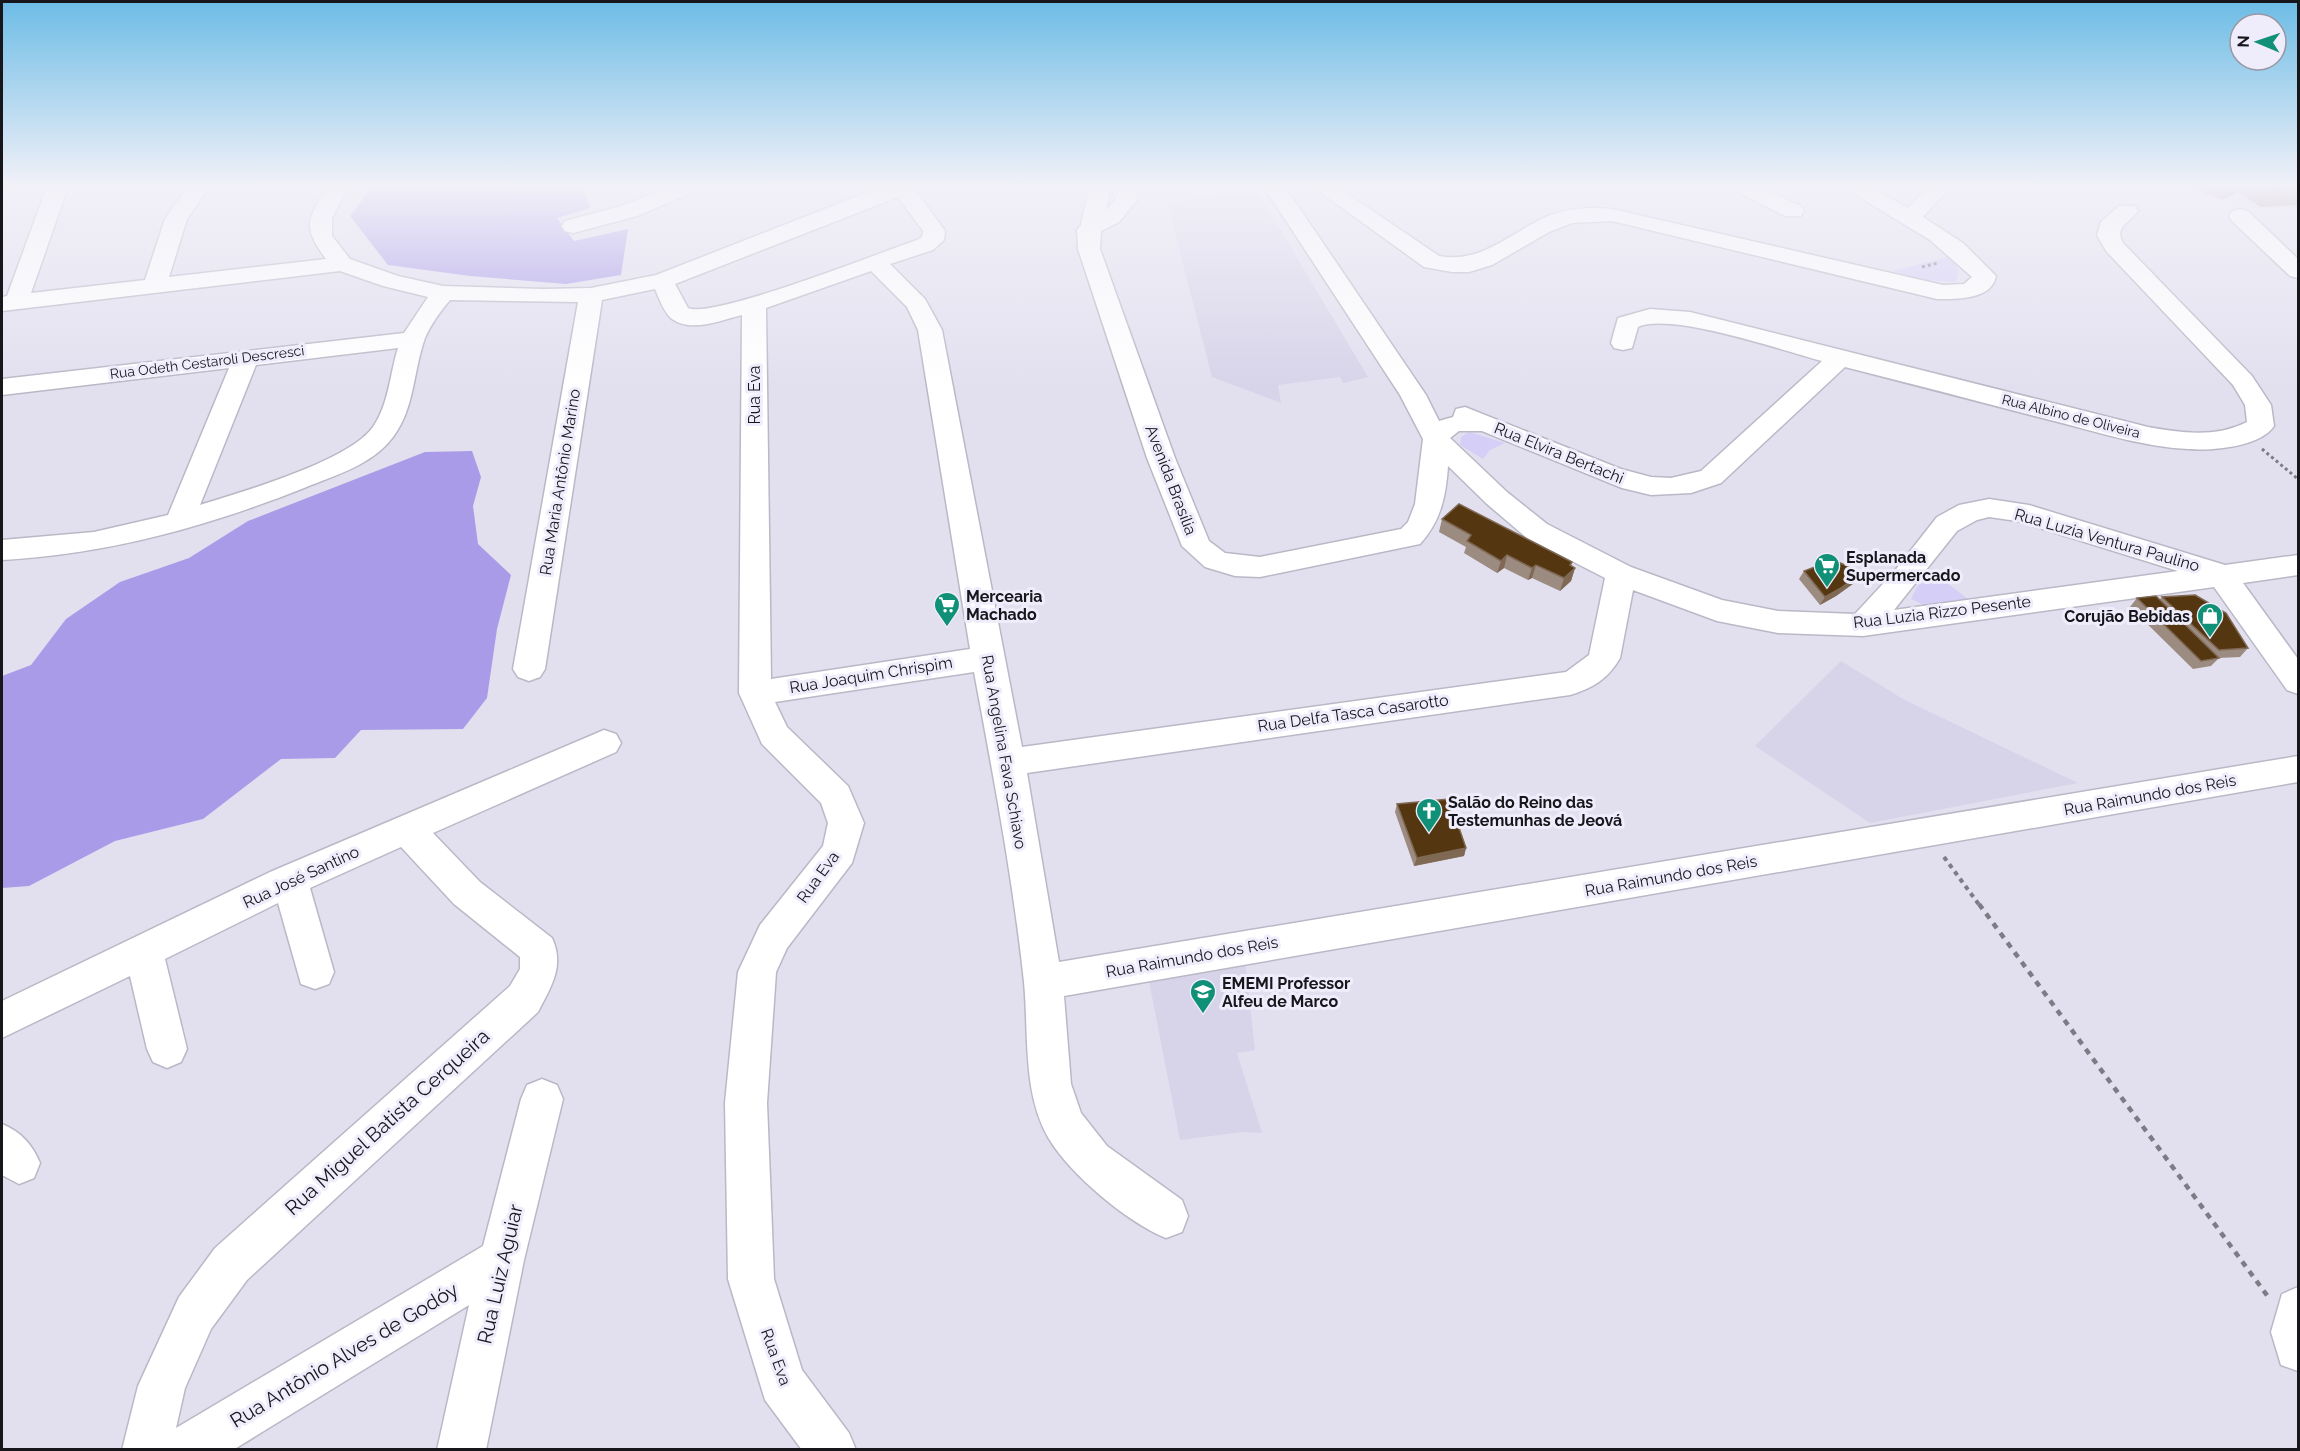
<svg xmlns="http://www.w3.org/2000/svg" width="2300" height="1451" font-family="Raleway,sans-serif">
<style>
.built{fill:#d7d3e9}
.green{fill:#d5cef7}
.forest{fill:#aa9be8}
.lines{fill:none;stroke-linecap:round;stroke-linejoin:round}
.minor-casing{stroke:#bab8c6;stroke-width:3}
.path-far2{stroke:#7d7b85;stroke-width:3;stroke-dasharray:3 3;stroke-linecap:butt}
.path-far1{stroke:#7d7b85;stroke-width:4;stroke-dasharray:4.5 4.5;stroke-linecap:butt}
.path{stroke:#7d7b85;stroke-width:4.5;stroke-dasharray:6 6;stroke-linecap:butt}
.minor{fill:#fff;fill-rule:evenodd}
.wall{fill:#9b8b80}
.shaded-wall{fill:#7f6954}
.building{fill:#543611;stroke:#7f6954;stroke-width:1.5}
.labels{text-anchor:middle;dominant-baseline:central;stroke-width:6;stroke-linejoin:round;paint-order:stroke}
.far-street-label{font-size:14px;fill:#17161b;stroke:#efedfc}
.street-label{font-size:16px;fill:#17161b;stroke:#efedfc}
.poi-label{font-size:16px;font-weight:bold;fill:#17161b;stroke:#efedfc;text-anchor:start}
.near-street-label{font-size:20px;fill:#17161b;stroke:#efedfc}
</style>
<rect width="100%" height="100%" fill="#e2e0ef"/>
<!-- built -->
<path class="built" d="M2178,184h120v24h-43l-33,-7z
M1258,192l110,185 -25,6 -3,-6 -62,8 3,18 -69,-26 -45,-175z
M1841,661l62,38 175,84 -208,40 -115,-77z
M1245,960l10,90 -18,3 25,80 -20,-1 -62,8 -31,-159z"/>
<!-- green -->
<path class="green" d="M1951,256l8,15 -3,11 -31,-2 -32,-9z
M1469,432l36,11 -15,7 -7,9 -23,-14 1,-8z
M1931,571l41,31 -42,6 -19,-9 6,-12z"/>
<!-- forest -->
<path class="forest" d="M374,184h208l8,24 -33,10 17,23 54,-12 -7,46 -55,9 -96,-8 -82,-11 -38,-49z
M472,451l9,26 -8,29 5,38 33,31 -14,54 -10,69 -24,31 -102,1 -26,28 -54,1 -78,60 -88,22 -86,45 -27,2v-212l29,-11 35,-46 54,-37 69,-24 59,-37 177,-69z"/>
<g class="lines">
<defs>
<path id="minor" d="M48,184h21l-38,109 114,-13 20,-61 24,-35h22l-24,35 -18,58 157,-18c-26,-35 -17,-40 3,-75h21l-18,34v18l18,23 48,17 45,10 101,3 47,-1 65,-13 233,-91h22l34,47 -1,9 -11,10 -43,14 35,35 17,31 80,417 544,-75 23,-17 16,-77 -78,-40 -40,-34 -39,-38c-2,30 -7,55 -28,78l-160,33 -25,-1 -30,-9 -23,-21 -35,-88 -69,-209 -1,-19 4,-5 8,-37 -2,-4h21l3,4 -5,22 10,-11 -7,-15h21l8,15 -19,23 -18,9 -1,18 75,209 34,83 16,12 35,4 141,-28 7,-7 7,-18 8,-65 -23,-44 -138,-211h21l143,211 13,26 14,-4 3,-8 9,-2 156,62 30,8 20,1 30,-7 121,-110c-38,-10 -151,-49 -184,-34l-6,21 -9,2 -9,-2 -3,-5 7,-25 32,-9 40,3 458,115c34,6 67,11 99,-5l-2,-17 -12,-20 -127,-134 -9,-16 4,-13 18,-16h16l3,5c-9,13 -24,15 -15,32l129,133 19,29 3,21c-14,21 -62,25 -85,23 -47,-2 -94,-18 -139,-29 -69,-18 -137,-36 -205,-53l-124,116 -30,10 -40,2 -29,-7 -140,-57h-23l-9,7 57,54 40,32 84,43 91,33 56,11 77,3 38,-41 44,-56 22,-12 30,-6 40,6 196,60 73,-10v20l-55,8 55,76v35l-11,-4 -73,-103 -351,49 -85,-3 -61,-12 -84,-31 -13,68c-12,21 -27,30 -50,37l-543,78 32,189 1239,-206v26l-1234,214 7,88 10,29 26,33 75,54 6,16 -6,16 -16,6c-39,-16 -95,-63 -117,-99 -27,-46 -20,-105 -25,-157 -11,-103 -31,-208 -50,-310l-199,30 12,25 61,59 16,37 -12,40 -65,85 -11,24 -9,131 7,176 28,91 47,63 7,17h-54l-37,-50 -37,-121 -3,-176 13,-131 22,-47 63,-79 5,-23 -7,-20 -59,-59 -23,-51 3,-378c-21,5 -50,18 -70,4 -8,-6 -13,-21 -17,-30l-53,11 -57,369 -5,8 -11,4 -11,-4 -5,-8 65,-367 -128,-2c-10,12 -19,24 -25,38 -12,33 -10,70 -32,99 -21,28 -57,38 -89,51 -98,39 -196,66 -302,72v-20l92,-8 74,-17 61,-147 -227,27v-16l402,-46 24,-36 -45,-11 -43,-15 -338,40v-14l5,-1zM898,197l25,34 -1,6 -5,3c-35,12 -204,79 -229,68l-13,-24zM871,271l36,36 11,23 52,319 -199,30 -5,-371zM398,348c-8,25 -9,56 -25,79 -24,34 -131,65 -173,78l56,-140zM1989,517l28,4 161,50 -284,39 63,-79 20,-11z
M677,184h29l-3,4 -66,28 -64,17 -8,-2 -3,-5 3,-5 56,-15z
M1309,184h24l106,72c43,8 72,-24 109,-40 21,-8 42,-9 64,-7l331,76 21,-1 8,-7 -42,-37 -92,-56h26l44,24 23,-24h22l-30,33 40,26 33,33c-4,24 -40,23 -59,23l-325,-78 -40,2 -23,9 -57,33 -23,7h-17l-28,-5z
M1727,184h27l47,22 3,5 -3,5h-16l-55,-28z
M2240,209l8,2 50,48v19l-8,-2 -58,-55 -3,-5 3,-5z
M604,730l12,4 5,9 -5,9 -183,81 47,49 72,56c13,28 -1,49 -14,74l-291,268 -36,49 -26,59 -9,40 307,-182 38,-147 6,-14 15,-6 15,6 6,14 -39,161 -38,190h-49l32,-145 -236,145h-111l16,-64 41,-89 36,-49 295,-262 10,-17v-12l-66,-53 -53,-57 -91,41 24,84 -5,12 -14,5 -14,-5 -23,-81 -113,56 22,90 -6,13 -14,6 -14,-6 -6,-13 -17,-73 -128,62v-37l268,-129z
M2,1124c19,8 30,20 38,39l-6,15 -15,6 -17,-9z
M2298,1287v84l-17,-6 -10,-33 11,-38z"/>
</defs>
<!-- minor casing -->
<use href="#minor" class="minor-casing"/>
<!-- path-far2 -->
<path class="path-far2" d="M1922,267l16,-4
M2262,449l36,30"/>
<!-- path-far1 -->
<path class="path-far1" d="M1944,857l36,49"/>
<!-- path -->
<path class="path" d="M1979,904l290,394"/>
<!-- minor -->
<use href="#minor" class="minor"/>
</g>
<!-- wall -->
<path class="wall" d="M2183,184h115v21l-37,2 -24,-15 -3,3 -13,4 -35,-13z
M1442,519l130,43 -1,4 4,2 -4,13 -11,10 -28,-13 -4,2 -24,-12 -7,5 -33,-20 2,-6 -27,-15z
M1804,571l53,10 -21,15 -16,9 -21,-26z
M2162,597l86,51 -8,9 -21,1 -8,8 -18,3 -63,-62 7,-9 22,2z
M1397,804l69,44 -2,8 -50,10 -19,-54z"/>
<!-- shaded-wall -->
<path class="shaded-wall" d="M2239,184h3l-8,11 -13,4 8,-12z
M1507,555l-3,13 -7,5 4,-12z
M1572,562l-5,13 8,-7 -4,13 -11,10 4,-13z
M1536,565l-4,13 -4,2 4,-12z
M1862,572l-5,9 -21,15 -16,9 5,-8z
M1466,848l-2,8 -50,10 3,-8z"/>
<!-- building -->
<path class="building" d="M2223,184h16l-10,3z
M2261,184h37v6l-26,1z
M1459,504l113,58 -2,3 5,3 -11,10 -28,-13 -4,3 -25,-13 -6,6 -34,-20 4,-6 -29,-16z
M1833,560l29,12 -21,16 -16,9 -21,-26z
M2195,595l31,18 22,35 -29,2 -57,-53z
M2156,596l63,62 -18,3 -64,-63z
M1449,799l17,49 -49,10 -20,-54z"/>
<!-- sky -->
<linearGradient id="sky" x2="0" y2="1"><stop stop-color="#6cbce6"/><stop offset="0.48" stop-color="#f2f1f8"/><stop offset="1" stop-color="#f2f1f8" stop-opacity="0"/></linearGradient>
<rect width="2300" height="387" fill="url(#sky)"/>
<!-- icons -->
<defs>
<symbol id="supermarket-pin" viewBox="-11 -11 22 30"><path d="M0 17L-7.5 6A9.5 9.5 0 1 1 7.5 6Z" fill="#109076" stroke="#efedfc"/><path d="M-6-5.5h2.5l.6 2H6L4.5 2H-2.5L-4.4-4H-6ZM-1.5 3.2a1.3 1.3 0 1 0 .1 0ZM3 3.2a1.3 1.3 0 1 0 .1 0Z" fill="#fff"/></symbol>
<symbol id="shop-pin" viewBox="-11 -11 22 30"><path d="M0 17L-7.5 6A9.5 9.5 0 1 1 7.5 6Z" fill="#109076" stroke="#efedfc"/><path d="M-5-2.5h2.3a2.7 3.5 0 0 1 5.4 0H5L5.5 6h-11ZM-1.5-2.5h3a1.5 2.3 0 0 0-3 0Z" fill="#fff"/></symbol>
<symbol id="church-pin" viewBox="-11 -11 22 30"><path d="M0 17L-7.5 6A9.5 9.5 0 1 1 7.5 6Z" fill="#109076" stroke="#efedfc"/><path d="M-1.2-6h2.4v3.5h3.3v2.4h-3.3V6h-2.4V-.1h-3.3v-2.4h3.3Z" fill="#fff"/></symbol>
<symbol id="school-pin" viewBox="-11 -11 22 30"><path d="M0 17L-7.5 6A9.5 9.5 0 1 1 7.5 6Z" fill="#109076" stroke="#efedfc"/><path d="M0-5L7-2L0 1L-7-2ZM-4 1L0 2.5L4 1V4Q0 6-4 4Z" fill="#fff"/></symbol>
</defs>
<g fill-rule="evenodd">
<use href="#supermarket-pin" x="1812" y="551" width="30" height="40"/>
<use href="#supermarket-pin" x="932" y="590" width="30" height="40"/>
<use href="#shop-pin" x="2195" y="601" width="30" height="40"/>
<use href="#church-pin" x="1414" y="796" width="30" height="40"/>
<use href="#school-pin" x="1188" y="977" width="30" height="40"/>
</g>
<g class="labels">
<!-- far-street labels -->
<g class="far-street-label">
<text transform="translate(207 362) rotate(-7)">Rua Odeth Cestaroli Descresci</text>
<text transform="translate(2071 416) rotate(14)">Rua Albino de Oliveira</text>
</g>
<!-- street labels -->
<g class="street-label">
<text transform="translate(754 395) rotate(-90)">Rua Eva</text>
<text transform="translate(1559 453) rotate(22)">Rua Elvira Bertachi</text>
<text transform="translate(1171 480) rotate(69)">Avenida Brasília</text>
<text transform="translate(560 482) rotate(-81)">Rua Maria Antônio Marino</text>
<text transform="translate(2107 540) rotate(16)">Rua Luzia Ventura Paulino</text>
<text transform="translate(1942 612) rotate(-7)">Rua Luzia Rizzo Pesente</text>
<text transform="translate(871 675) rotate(-9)">Rua Joaquim Chrispim</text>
<text transform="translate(1353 713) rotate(-8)">Rua Delfa Tasca Casarotto</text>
<text transform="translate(1004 752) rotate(80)">Rua Angelina Fava Schiavo</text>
<text transform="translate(2150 795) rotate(-10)">Rua Raimundo dos Reis</text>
<text transform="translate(1671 876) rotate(-10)">Rua Raimundo dos Reis</text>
<text transform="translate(301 877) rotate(-25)">Rua José Santino</text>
<text transform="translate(818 877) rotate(-54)">Rua Eva</text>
<text transform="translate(1192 957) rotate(-10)">Rua Raimundo dos Reis</text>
<text transform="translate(776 1357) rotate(70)">Rua Eva</text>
</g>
<!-- poi labels -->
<g class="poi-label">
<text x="1846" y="557">Esplanada<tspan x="1846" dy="18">Supermercado</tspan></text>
<text x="966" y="596">Mercearia<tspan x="966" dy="18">Machado</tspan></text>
<text x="2190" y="616" text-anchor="end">Corujão Bebidas</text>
<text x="1448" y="802">Salão do Reino das<tspan x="1448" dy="18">Testemunhas de Jeová</tspan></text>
<text x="1222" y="983">EMEMI Professor<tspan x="1222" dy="18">Alfeu de Marco</tspan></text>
</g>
<!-- near-street labels -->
<g class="near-street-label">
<text transform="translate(387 1122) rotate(-42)">Rua Miguel Batista Cerqueira</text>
<text transform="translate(500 1274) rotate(-77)">Rua Luiz Aguiar</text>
<text transform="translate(344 1355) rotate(-31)">Rua Antônio Alves de Godóy</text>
</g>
</g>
<!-- border -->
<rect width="2300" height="1451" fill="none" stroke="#17161b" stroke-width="6"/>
<!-- north arrow -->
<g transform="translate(2258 42) rotate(272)"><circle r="28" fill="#efedfc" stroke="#9997a2" stroke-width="1.5"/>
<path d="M0-4.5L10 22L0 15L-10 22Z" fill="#109076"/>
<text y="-9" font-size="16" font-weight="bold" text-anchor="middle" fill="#17161b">N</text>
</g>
</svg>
